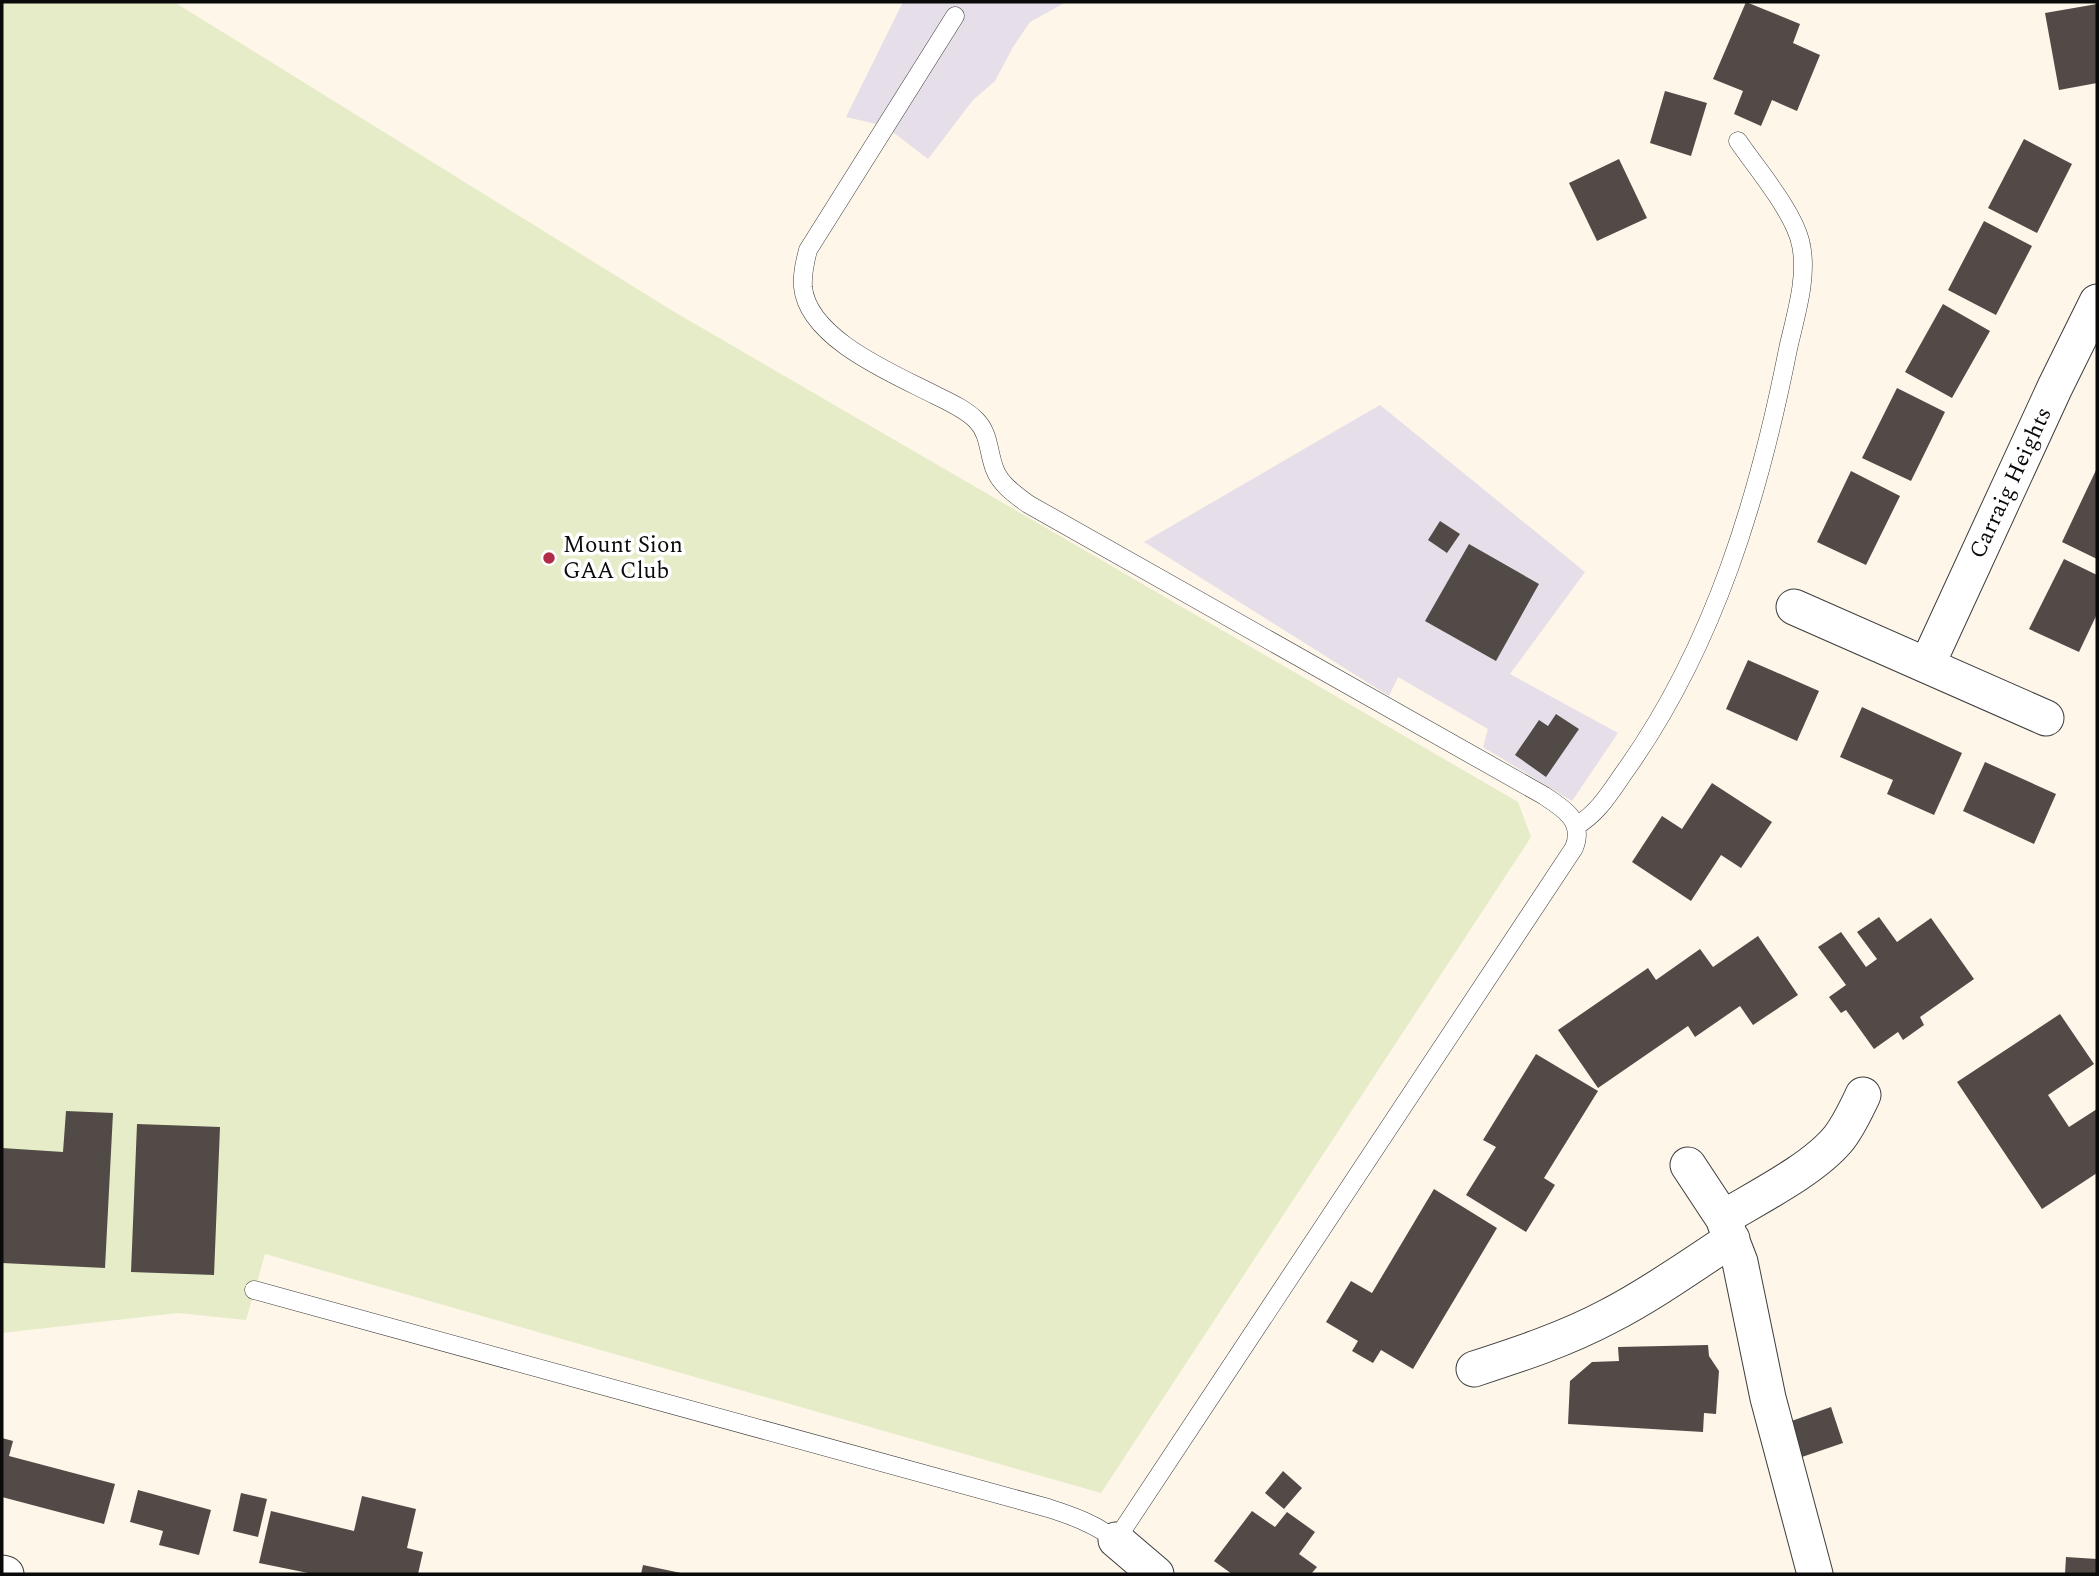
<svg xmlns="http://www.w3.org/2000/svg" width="2099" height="1576" font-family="Spectral,serif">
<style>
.industrial{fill:#e6dee9}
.pitch{fill:#e5ecc7}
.building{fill:#524a47}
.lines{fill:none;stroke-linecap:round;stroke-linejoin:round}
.service-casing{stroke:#3d3d3d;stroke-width:19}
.minor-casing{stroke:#3d3d3d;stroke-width:37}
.service{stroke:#fff;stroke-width:18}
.minor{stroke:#fff;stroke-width:35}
.poi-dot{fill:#af2d46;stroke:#fff;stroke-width:2.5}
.labels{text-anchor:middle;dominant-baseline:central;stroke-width:7;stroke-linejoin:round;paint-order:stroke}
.street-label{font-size:23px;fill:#0a0a0a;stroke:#fff}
.poi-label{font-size:23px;fill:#0a0a0a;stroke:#fff;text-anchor:start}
</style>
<rect width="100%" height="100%" fill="#fdf6e9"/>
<!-- industrial -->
<path class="industrial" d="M903,2h163l-36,20 -17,25 -18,34 -22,19 -45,59 -43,-33 -39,-9z
M1380,405l205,167 -75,102 108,59 -46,68 -89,-54 5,-18 -90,-52 -9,19 -245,-154z"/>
<!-- pitch -->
<path class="pitch" d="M2,2h172l502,311 842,489 13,35 -430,656 -836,-239 -19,66 -68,-7 -176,20z"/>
<!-- building -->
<path class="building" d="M1746,2l54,22 -7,19 27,12 -23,56 -25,-11 -11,26 -27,-12 9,-23 -30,-12z
M2097,4v79l-38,7 -14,-77z
M1665,91l42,12 -16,53 -41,-13z
M2024,139l48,25 -35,69 -49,-25z
M1619,159l28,59 -50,23 -28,-58z
M1984,221l48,25 -36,69 -48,-25z
M1943,304l47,27 -38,67 -47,-26z
M1897,388l48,24 -34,69 -49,-23z
M2097,468v91l-35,-17z
M1851,471l49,25 -34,69 -49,-23z
M1440,521l20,13 -13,19 -19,-13z
M1469,544l70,40 -43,77 -71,-40z
M2064,559l33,16v39l-18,38 -50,-23z
M1748,660l71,31 -22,50 -71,-32z
M1862,707l100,46 -28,62 -47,-21 6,-14 -53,-23z
M1556,714l23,15 -33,48 -31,-22 24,-35 9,6z
M1985,762l71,32 -22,50 -71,-33z
M1712,783l60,39 -31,46 -20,-13 -30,46 -59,-39 30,-46 20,13z
M1879,917l18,25 34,-24 43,61 -54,38 4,8 -21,15 -5,-8 -24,17 -28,-39 -5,3 -12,-16 17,-12 -28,-38 23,-15 25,35 11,-8 -20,-27z
M1758,936l40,59 -45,30 -13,-19 -45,31 -7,-11 -90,62 -40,-58 90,-62 8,12 44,-31 13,18z
M2060,1014l34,50 -46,31 21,32 28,-18v64l-55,36 -85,-127z
M1536,1054l62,37 -54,87 11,7 -29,47 -60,-37 30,-48 -13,-7z
M66,1111l47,2 -8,155 -103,-5v-115l61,4z
M137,1124l83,3 -6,148 -83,-3z
M1434,1189l63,39 -84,141 -32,-19 -8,13 -21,-12 6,-10 -32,-19 25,-41 21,12z
M1708,1345l1,11 10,15 -3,43 -12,-1 -1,19 -135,-8 2,-43 22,-19 27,-1 -1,-14z
M1831,1407l12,36 -47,16 -13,-35z
M2,1438l11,3 -4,15 106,28 -11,40 -102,-27z
M1283,1471l19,17 -18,21 -19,-16z
M138,1490l73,20 -12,45 -40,-10 4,-14 -33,-9z
M241,1493l26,6 -9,38 -25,-6z
M362,1496l54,13 -9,39 16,4 -5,22h-105l-54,-11 12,-52 83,20z
M1252,1511l23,16 12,-15 28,20 -16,22 18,13 -6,7h-79l-18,-13z
M2066,1557l31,2v15h-32z
M643,1565l38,8v1h-40z"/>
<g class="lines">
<defs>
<path id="service" d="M1576,826c24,-14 36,-37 52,-59 87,-124 131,-271 160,-418 7,-32 20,-71 13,-104 -6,-32 -44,-76 -63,-104
M254,1290l794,218c25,8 47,16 68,32l458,-692c11,-27 -11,-40 -31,-53l-515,-291c-12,-9 -27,-19 -33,-34 -7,-17 -5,-36 -19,-50 -11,-11 -27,-18 -41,-25 -41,-21 -127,-56 -132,-108 -1,-14 2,-25 5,-37l147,-234"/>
<path id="minor" d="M1794,607l252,111
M1927,665l128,-278 42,-85
M1688,1165l35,53 17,44 28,136 47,176
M1723,1218c35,-21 91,-49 116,-80 10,-13 17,-28 24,-43
M1474,1369c46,-15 92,-30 135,-53 43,-22 83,-51 123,-77
M1116,1540l40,34
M2,1573l4,1"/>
</defs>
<!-- service casing -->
<use href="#service" class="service-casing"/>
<!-- minor casing -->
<use href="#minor" class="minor-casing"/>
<!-- service -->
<use href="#service" class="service"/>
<!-- minor -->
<use href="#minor" class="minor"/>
</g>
<!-- markers -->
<circle class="poi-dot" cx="549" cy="558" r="7"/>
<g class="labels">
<!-- street labels -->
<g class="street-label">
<text transform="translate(2011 483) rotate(-65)">Carraig Heights</text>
</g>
<!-- poi labels -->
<g class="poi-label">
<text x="563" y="545">Mount Sion<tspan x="563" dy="26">GAA Club</tspan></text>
</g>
</g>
<!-- border -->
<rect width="2099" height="1576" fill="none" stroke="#0a0a0a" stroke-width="7"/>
</svg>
